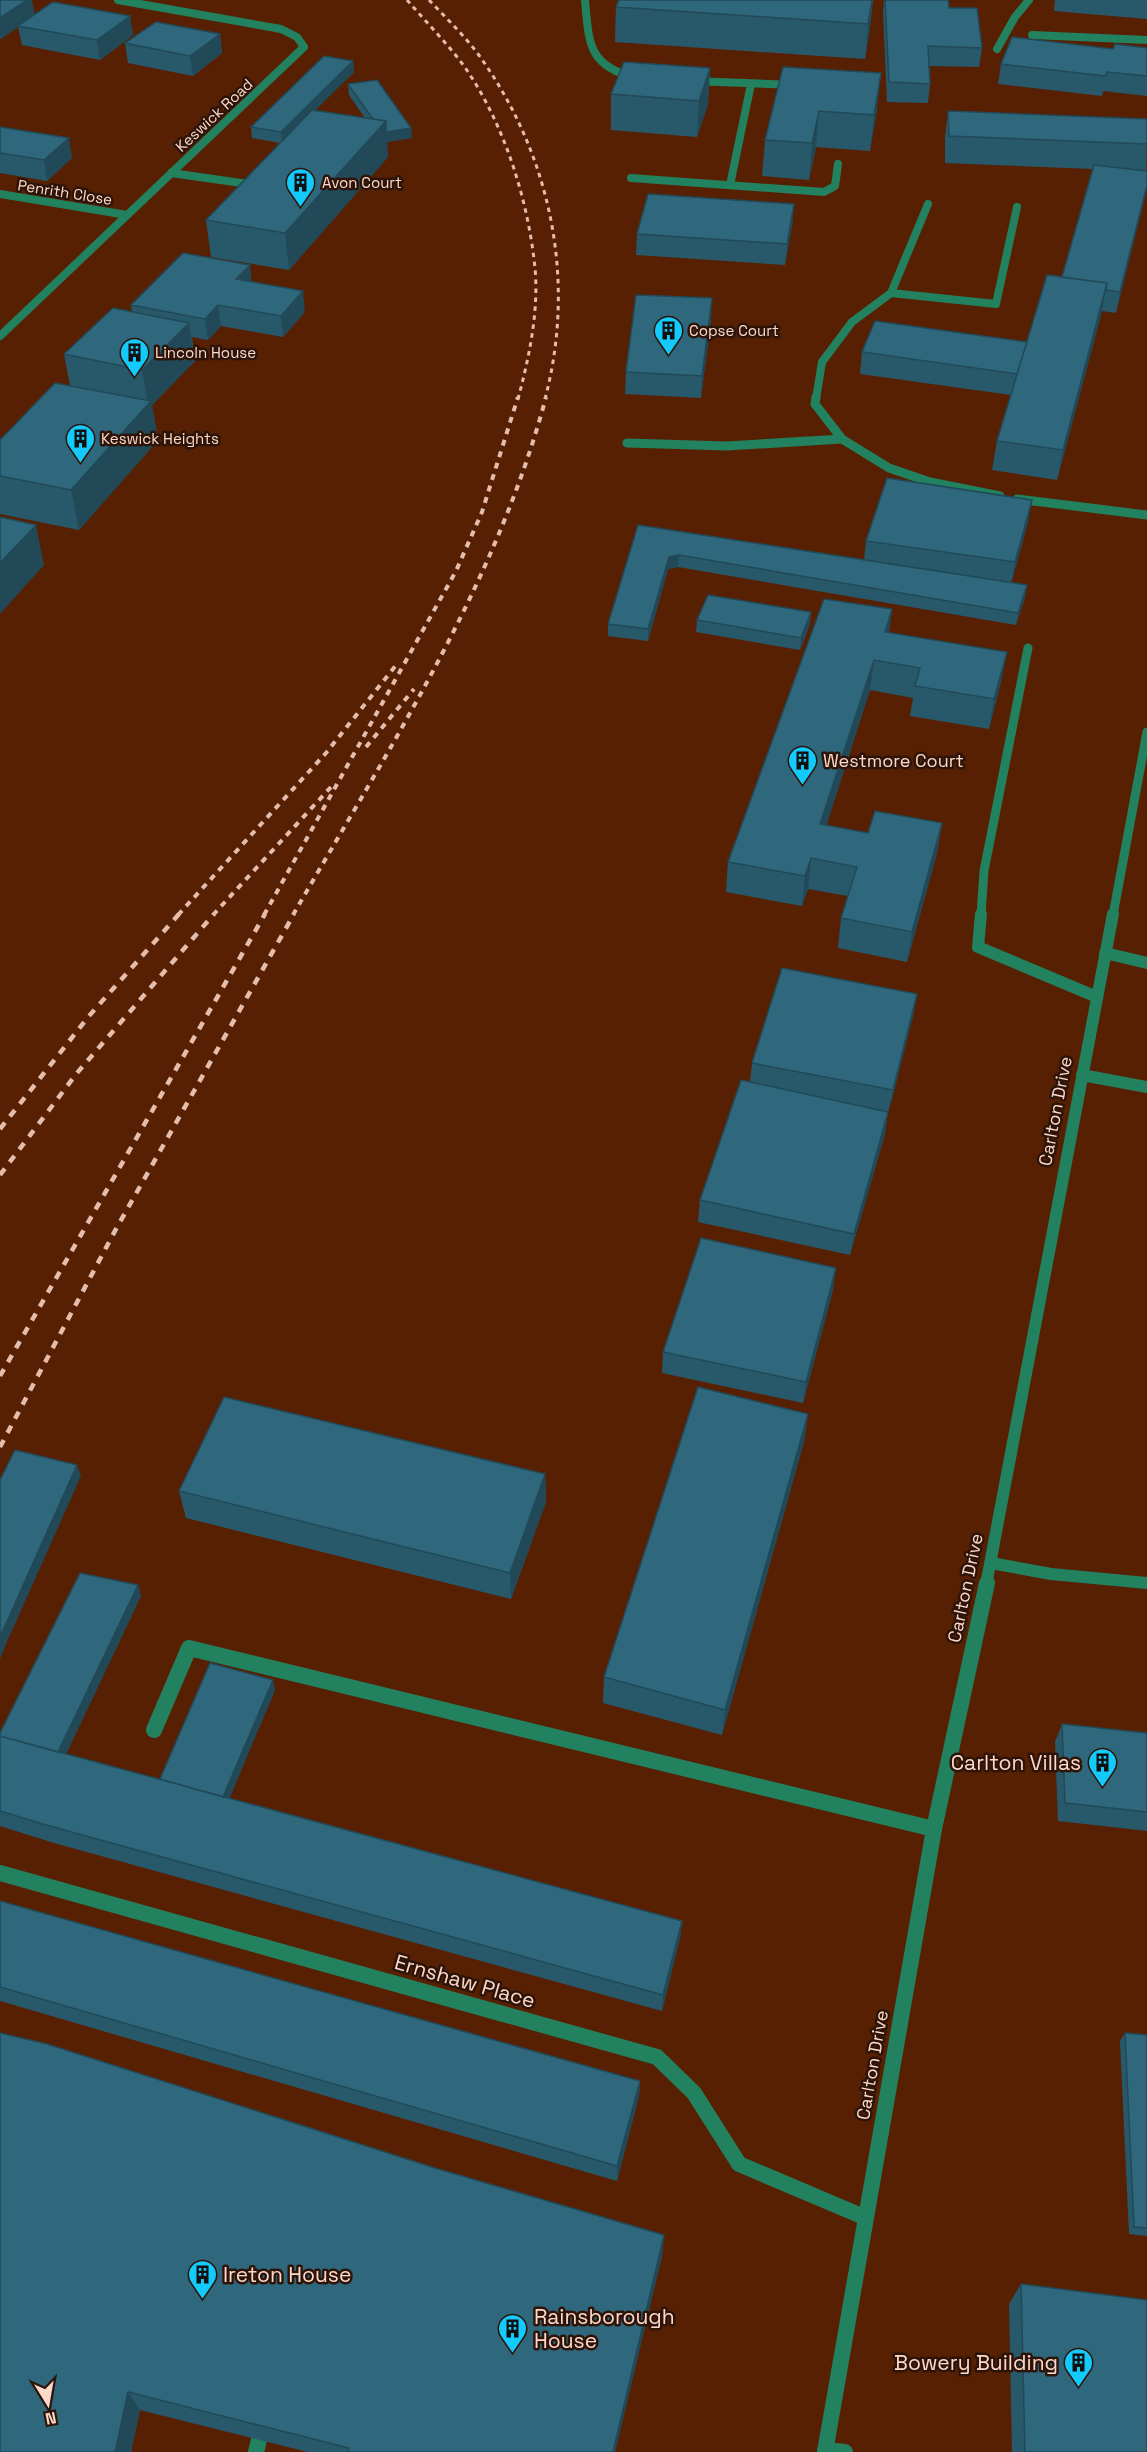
<svg xmlns="http://www.w3.org/2000/svg" width="1147" height="2452" font-family="'Space Grotesk',sans-serif">
<style>
.lines{fill:none;stroke-linecap:round;stroke-linejoin:round}
.lane-far3{stroke:#22815e;stroke-width:8}
.lane-far2{stroke:#22815e;stroke-width:9}
.lane-far1{stroke:#22815e;stroke-width:12}
.lane{stroke:#22815e;stroke-width:16}
.street-far3{stroke:#22815e;stroke-width:8}
.street-far2{stroke:#22815e;stroke-width:9}
.street-far1{stroke:#22815e;stroke-width:12}
.street{stroke:#22815e;stroke-width:16}
.rail-far2{stroke:#e5bdac;stroke-width:3;stroke-dasharray:4.5 4.5;stroke-linecap:butt}
.rail-far1{stroke:#e5bdac;stroke-width:4;stroke-dasharray:6 6;stroke-linecap:butt}
.rail{stroke:#e5bdac;stroke-width:4.5;stroke-dasharray:8 8;stroke-linecap:butt}
.wall{fill:#28596b}
.shaded-wall{fill:#214957}
.building{fill:#2f687c;stroke:#214957;stroke-width:1.5}
.labels{text-anchor:middle;dominant-baseline:central;stroke-width:5;stroke-linejoin:round;paint-order:stroke}
.far-street-label{font-size:15px;fill:#fed9ca;stroke:#2d1409}
.far-poi-label{font-size:15px;fill:#fed9ca;stroke:#2d1409;text-anchor:start}
.poi-label{font-size:18px;fill:#fed9ca;stroke:#2d1409;text-anchor:start}
.street-label{font-size:18px;fill:#fed9ca;stroke:#2d1409}
.near-poi-label{font-size:21px;fill:#fed9ca;stroke:#2d1409;text-anchor:end}
.near-street-label{font-size:21px;fill:#fed9ca;stroke:#2d1409}
</style>
<rect width="100%" height="100%" fill="#582003"/>
<g class="lines">
<!-- lane-far3 -->
<path class="lane-far3" d="M997,49l18,-32 14,-17
M171,173l85,12
M631,178l193,14 11,-6 3,-22
M891,293l105,11 21,-97
M852,322l39,-29 37,-89"/>
<!-- lane-far2 -->
<path class="lane-far2" d="M627,443l100,3 115,-7
M981,915l3,-44 44,-223"/>
<!-- lane-far1 -->
<path class="lane-far1" d="M981,914l-3,33 119,50
M1105,953l42,10
M1082,1075l65,12"/>
<!-- lane -->
<path class="lane" d="M154,1730l35,-82 745,181
M825,2450l20,2"/>
<!-- street-far3 -->
<path class="street-far3" d="M585,0c4,41 2,65 48,77
M1032,35l115,5
M693,81l102,4
M730,185l21,-101
M0,194l127,21
M0,336l304,-289 -7,-10 -16,-8 -163,-29
M816,399l6,-37 30,-40"/>
<!-- street-far2 -->
<path class="street-far2" d="M816,397l-1,7 27,35 47,29 41,14 70,14
M1017,499l130,16
M1113,915l34,-183"/>
<!-- street-far1 -->
<path class="street-far1" d="M991,1563l60,11 96,9
M986,1585l127,-671"/>
<!-- street -->
<path class="street" d="M0,1873l657,184 37,36 45,71 125,53
M256,2452l3,-12
M825,2452l109,-623 53,-246"/>
<!-- rail-far2 -->
<path class="rail-far2" d="M407,0c19,22 40,43 57,66 40,57 64,133 71,202 4,43 -6,90 -17,131
M429,0c19,20 39,39 54,61 69,99 93,221 62,338"/>
<!-- rail-far1 -->
<path class="rail-far1" d="M366,747l48,-58
M178,915l148,-162 71,-89
M213,915l118,-128
M264,915l192,-344 26,-59 36,-115
M293,915c96,-167 203,-330 253,-518"/>
<!-- rail -->
<path class="rail" d="M0,1129l89,-113 90,-102
M0,1175l77,-102 137,-159
M0,1376l265,-462
M0,1447l116,-218 178,-315"/>
</g>
<!-- wall -->
<path class="wall" d="M0,0l35,14 95,2 3,19 -33,25 -78,-15 -4,-18 -18,12z
M619,0h254l-3,27 -5,32 -250,-17 1,-35z
M884,0h64l1,8 33,40 -3,19 -50,-1 1,18 -2,19 -41,-1 -4,-90z
M1055,0h92v19l-93,-8z
M220,34l2,19 -29,23 -65,-13 -3,-20z
M1147,48v48l-44,-5 -1,5 -104,-12 3,-20 112,-15z
M353,61l1,11 -39,38 50,8 -16,-23 -1,-11 64,54 -25,4 1,15 -99,113 -78,-13 -5,-37 74,-77 -28,-5 -1,-11z
M783,67l94,42 -7,42 -54,-4 -7,33 -47,-4 3,-36z
M710,68l-2,36 -11,33 -86,-7v-36z
M948,111l199,8 -1,73 -30,121 -14,-2 -45,169 -65,-10 5,-29 14,-46 -151,-21 2,-22 165,-10 35,-65 31,-108 -148,-6v-25z
M0,127l72,31 -25,23 -47,-8z
M794,204l-2,21 -7,40 -149,-10 1,-21z
M251,282l54,30 -22,25 -62,-11 -13,14 -16,-3 3,24 -43,44 6,35 -79,90 -79,-16v-38l70,-90 -6,-32 68,-43 -1,-6z
M711,319l-10,79 -76,-4 1,-22z
M1028,522l-17,61 14,14 -9,28 -338,-58 -10,2 -20,72 -40,-5v-12l30,-99 226,35 2,-19z
M892,609l-3,24 112,49 -12,47 -79,-13 3,-18 -43,-8 -44,136 42,7 74,-10 -5,30 -30,109 -69,-14 3,-30 7,-22 -40,-7 -6,17 -76,-14 2,-30z
M811,612l-1,12 -10,26 -104,-18 1,-12z
M917,994l-4,22 -25,96 -3,22 -35,121 -152,-33 2,-22 50,-118 2,-19z
M833,1290l-30,113 -141,-30 1,-21z
M808,1414l-4,28 -82,293 -119,-32 1,-26z
M545,1474l1,28 -35,97 -325,-81 -7,-27z
M138,1585l3,11 -75,158 94,25 115,-89 -46,108 453,123 -2,17 -18,73 -608,-168 -54,-17v-93z
M1062,1724l85,9v98l-89,-10 -3,-79z
M0,1901l640,180 -1,15 -22,85 -617,-180z
M1125,2033l22,2v201l-18,-2 -9,-193z
M435,2168l229,67 -2,21 -47,196h-307l-168,-42 -9,42h-131z
M1021,2284l126,168h-135l-3,-148z"/>
<!-- shaded-wall -->
<path class="shaded-wall" d="M27,0h5l3,16 -17,10v1l-17,12 -1,-5v-16z
M872,0l-2,27 -5,32 3,-35z
M130,16l3,19 -33,25 -3,-20z
M220,34l2,19 -29,23 -3,-20z
M353,61l1,11 -72,71 -1,-11z
M710,68l-2,36 -11,33 2,-36z
M881,73l-4,36 -7,42 4,-36z
M819,111l-3,36 -7,33 3,-37z
M386,121l25,7 1,10 -25,4 1,15 -99,113 -4,-37z
M69,138l3,20 -25,23 -3,-21z
M1147,185v4l-31,124 4,-21z
M794,204l-2,21 -7,40 2,-21z
M250,265l2,21 -16,-7z
M1107,283l-5,28 -45,169 6,-30z
M303,291l2,21 -22,25 -2,-21z
M712,298l-1,21 -10,79 1,-22z
M218,305l3,21 -13,14 -3,-21z
M189,323l6,38 -43,44 6,35 -79,90 -8,-40 77,-85 -6,-35z
M1032,500l-4,22 -17,62 4,-22z
M36,525l8,40 -44,49v-51z
M679,555l-1,12 -10,2 -20,72v-12l21,-72z
M1027,585l-2,12 -9,28 2,-12z
M892,609l-4,30 -7,23 4,-30z
M811,612l-1,12 -10,26 1,-12z
M1007,652l-6,30 -12,47 5,-30z
M874,660l-4,30 -53,165 3,-31z
M942,823l-5,30 -30,109 5,-30z
M811,858l-3,31 -6,17 3,-30z
M917,994l-4,22 -24,96 4,-22z
M888,1112l-3,22 -35,121 4,-21z
M836,1268l-3,22 -30,113 3,-21z
M808,1414l-4,28 -82,293 3,-25z
M77,1465l4,11 -74,166 -7,17v-22z
M545,1474l1,28 -35,97 -1,-26z
M138,1585l3,11 -82,173 -4,-10z
M273,1680l2,10 -52,124 -3,-10z
M682,1921l-2,17 -18,73 1,-16z
M640,2081l-1,15 -22,85v-15z
M664,2235l-2,21 -47,196h-2z
M128,2392l12,18 -9,42h-16z"/>
<!-- building -->
<path class="building" d="M0,0h27l-27,18z
M619,0h253l-4,24 -252,-17z
M885,0h63l1,8h28l5,40 -54,-2 2,38 -41,-2z
M53,2l77,14 -33,24 -79,-14z
M156,22l64,12 -30,22 -65,-13z
M1012,37l101,12 2,-5 32,4v28l-40,-4 -2,4 -104,-12z
M324,56l29,5 -72,71 -30,-5z
M624,62l86,6 -11,33 -88,-7z
M783,67l98,6 -7,42 -55,-4 -7,32 -47,-3z
M377,80l34,48 -25,4v-11l-13,-2 -25,-35z
M312,110l74,11 -101,112 -79,-13z
M948,111l199,8v25l-198,-8z
M0,127l69,11 -25,22 -44,-7z
M1094,165l53,6v14l-27,107 -14,-2 1,-7 -45,-6z
M648,194l146,10 -7,40 -150,-10z
M183,253l67,12 -14,14 67,12 -22,25 -63,-11 -13,14 -74,-14z
M1047,275l60,8 -44,167 -66,-9z
M636,295l76,3 -10,78 -76,-4z
M113,308l76,15 -47,47 -78,-16z
M875,321l152,21 -10,32 -155,-22z
M55,383l96,18 -80,89 -71,-14v-36z
M887,478l145,22 -17,62 -149,-21z
M0,517l36,8 -36,38z
M638,525l389,60 -9,28 -339,-58 -10,2 -21,72 -40,-5z
M708,595l103,17 -10,26 -104,-18z
M824,599l68,10 -7,23 122,20 -13,47 -79,-13 5,-18 -46,-8 -54,164 48,9 7,-22 67,12 -30,109 -71,-14 16,-51 -46,-9 -6,18 -77,-14z
M782,968l135,26 -24,96 -141,-27z
M741,1080l147,32 -34,122 -154,-34z
M701,1238l135,30 -30,114 -143,-30z
M698,1387l110,27 -83,296 -121,-33z
M224,1397l321,77 -35,99 -331,-82z
M15,1450l62,15 -77,172v-157z
M80,1573l58,12 -80,167 -58,-16v-3z
M210,1663l63,17 -50,117 -63,-18z
M1062,1724l85,9v79l-82,-9z
M0,1736l682,185 -19,74 -617,-170 -46,-14z
M0,1901l640,180 -23,85 -617,-179z
M0,2033l47,11 388,124 229,67 -51,217h-266l2,-4 -221,-56 -13,60h-115z
M1125,2033l22,2v193l-13,-1z
M1021,2284l126,16v152h-122z"/>
<!-- icons -->
<defs>
<symbol id="building-pin" viewBox="-11 -11 22 30"><path d="M0 17L-7.5 6A9.5 9.5 0 1 1 7.5 6Z" fill="#12cafb" stroke="#2d1409"/><path d="M-4-6H4V6H1V3H-1V6H-4ZM-2.5-4.3h1.7v1.8h-1.7ZM.8-4.3h1.7v1.8H.8ZM-2.5-1h1.7V.8h-1.7ZM.8-1h1.7V.8H.8Z" fill="#111"/></symbol>
</defs>
<g fill-rule="evenodd">
<use href="#building-pin" x="284" y="166" width="33" height="45"/>
<use href="#building-pin" x="652" y="314" width="33" height="45"/>
<use href="#building-pin" x="118" y="336" width="33" height="45"/>
<use href="#building-pin" x="64" y="422" width="33" height="45"/>
<use href="#building-pin" x="786" y="744" width="33" height="45"/>
<use href="#building-pin" x="1086" y="1746" width="33" height="45"/>
<use href="#building-pin" x="186" y="2258" width="33" height="45"/>
<use href="#building-pin" x="496" y="2312" width="33" height="45"/>
<use href="#building-pin" x="1062" y="2346" width="33" height="45"/>
</g>
<g class="labels">
<!-- far-street labels -->
<g class="far-street-label">
<text transform="translate(214 115) rotate(-43)">Keswick Road</text>
<text transform="translate(65 192) rotate(9)">Penrith Close</text>
</g>
<!-- far-poi labels -->
<g class="far-poi-label">
<text x="322" y="182">Avon Court</text>
<text x="689" y="330">Copse Court</text>
<text x="155" y="352">Lincoln House</text>
<text x="101" y="438">Keswick Heights</text>
</g>
<!-- poi labels -->
<g class="poi-label">
<text x="823" y="760">Westmore Court</text>
</g>
<!-- street labels -->
<g class="street-label">
<text transform="translate(1055 1111) rotate(-79)">Carlton Drive</text>
<text transform="translate(965 1588) rotate(-78)">Carlton Drive</text>
<text transform="translate(872 2065) rotate(-80)">Carlton Drive</text>
</g>
<!-- near-poi labels -->
<g class="near-poi-label">
<text x="1081" y="1762">Carlton Villas</text>
<text x="223" y="2274" text-anchor="start">Ireton House</text>
<text x="534" y="2316" text-anchor="start">Rainsborough<tspan x="534" dy="24">House</tspan></text>
<text x="1058" y="2362">Bowery Building</text>
</g>
<!-- near-street labels -->
<g class="near-street-label">
<text transform="translate(465 1981) rotate(16)">Ernshaw Place</text>
</g>
</g>
<!-- north arrow -->
<g transform="translate(48 2404) rotate(169)" stroke="#2d1409" stroke-width="4.5" paint-order="stroke">
<path d="M0-4.5L10 22L0 15L-10 22Z" fill="#fed9ca"/>
<text y="-9" font-size="16" font-weight="bold" text-anchor="middle" fill="#fed9ca">N</text>
</g>
</svg>
